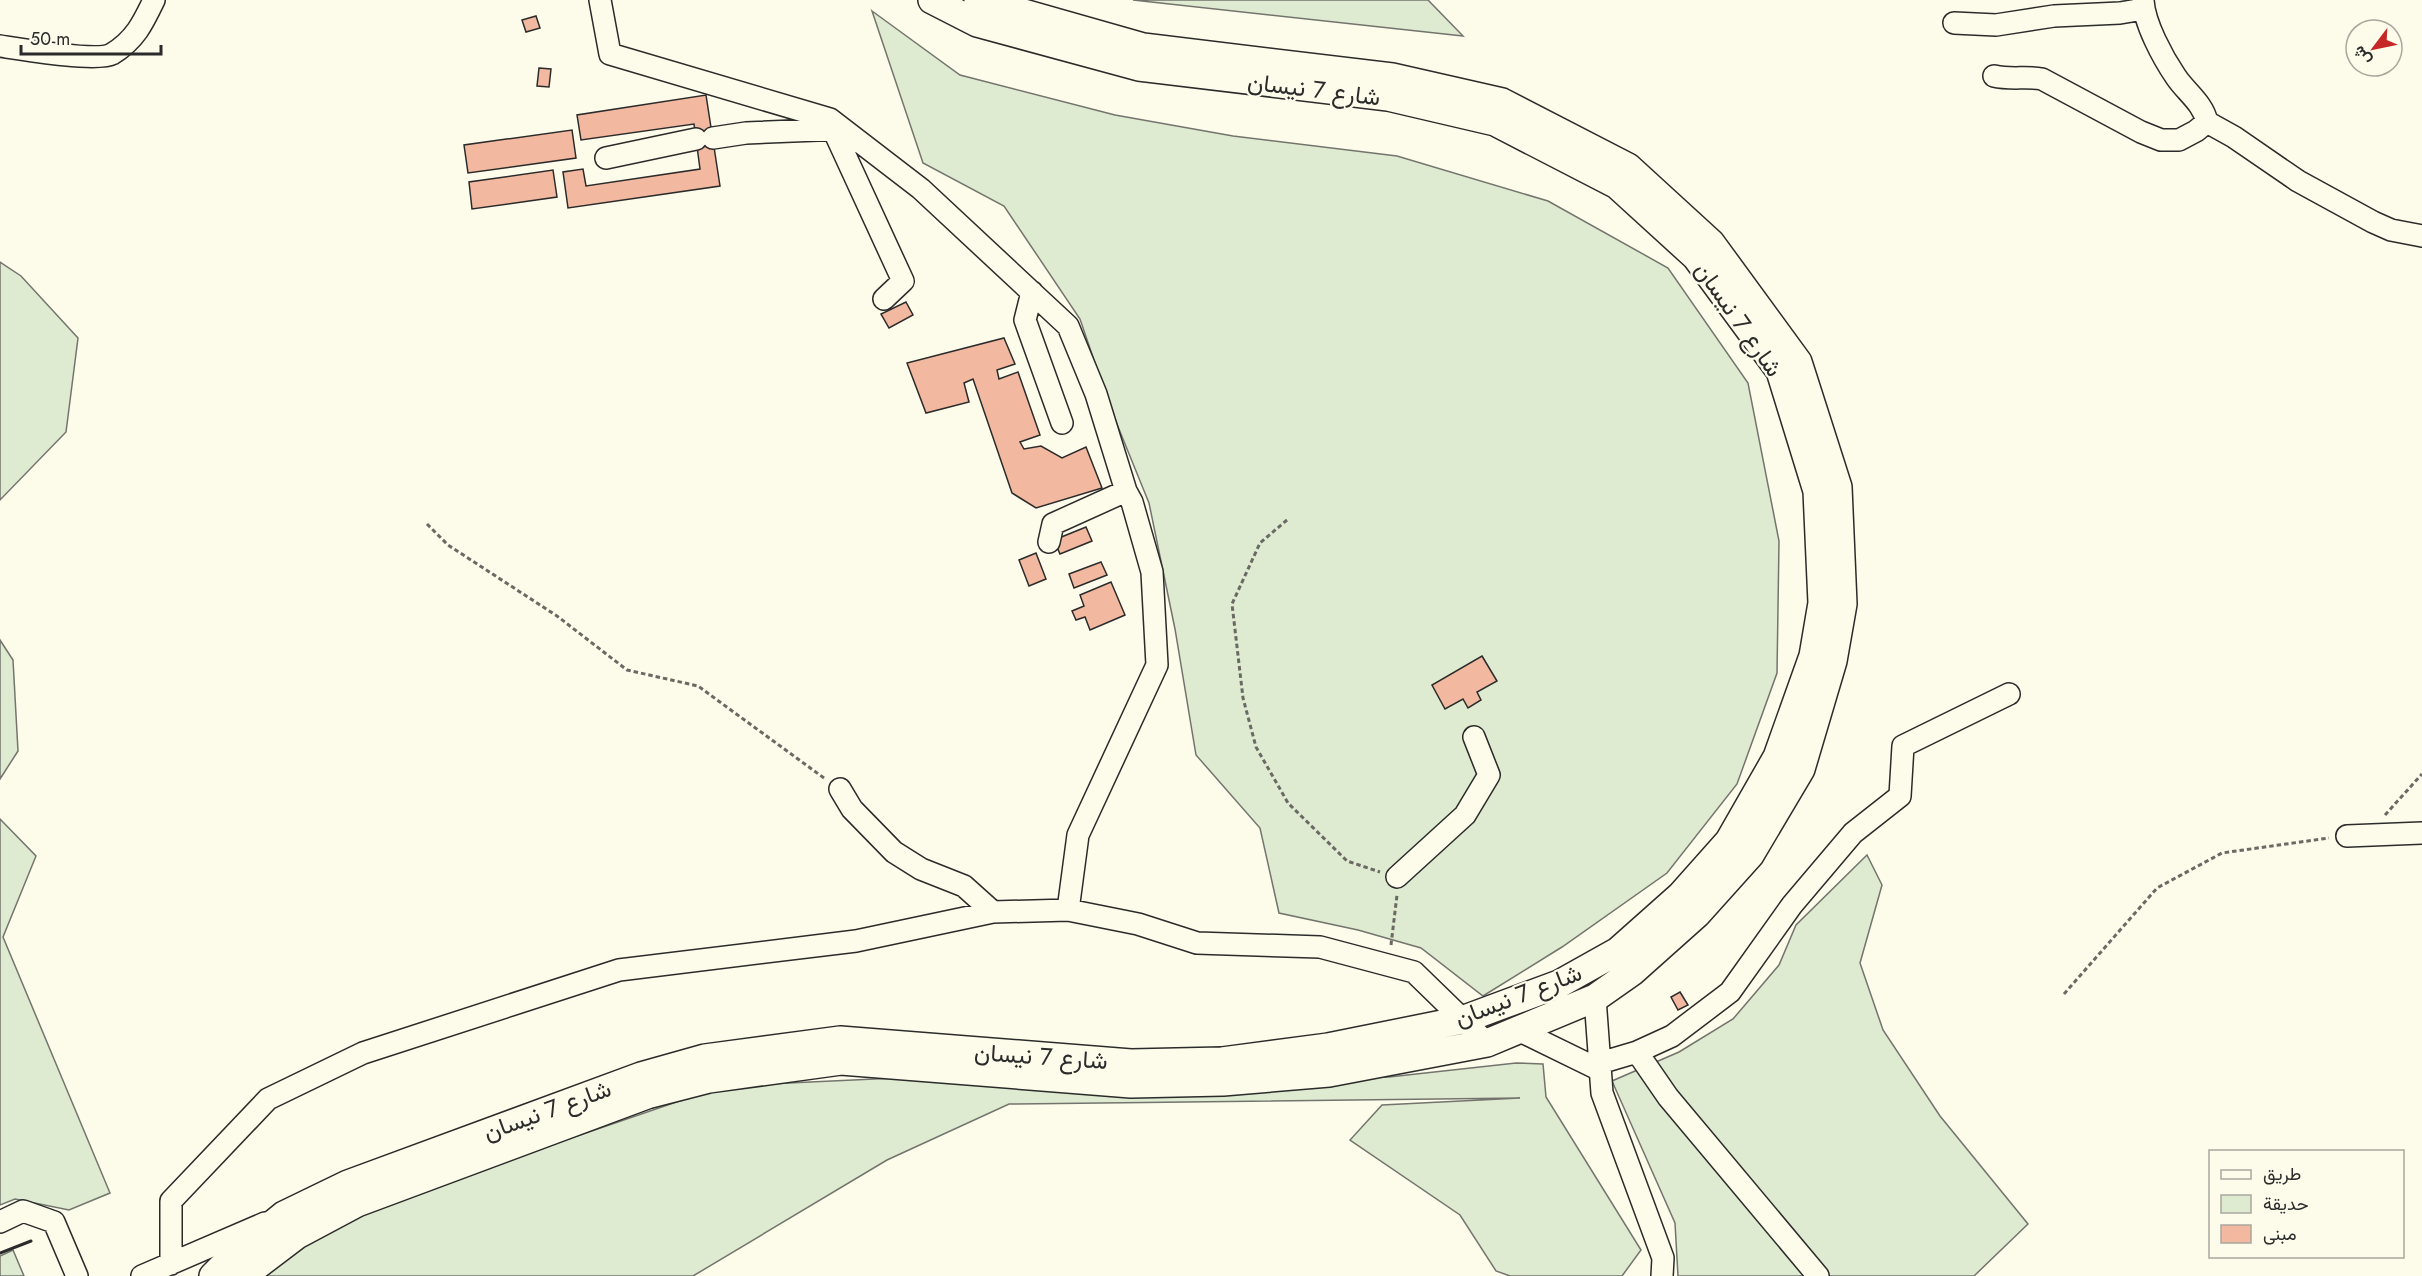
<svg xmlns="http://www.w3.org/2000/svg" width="2422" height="1276" font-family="Jost,Vazirmatn,sans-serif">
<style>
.green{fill:#deebd1;stroke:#74746e;stroke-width:1.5}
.building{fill:#f2b8a0;stroke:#2b2b2b;stroke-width:1.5}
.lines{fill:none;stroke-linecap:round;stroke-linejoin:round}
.minor-casing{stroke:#2b2b2b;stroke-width:24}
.major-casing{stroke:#2b2b2b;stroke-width:30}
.path{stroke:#6a6964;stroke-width:3;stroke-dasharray:4.5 3;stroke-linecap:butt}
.minor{stroke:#fdfbea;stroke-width:21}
.major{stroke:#fdfbea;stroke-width:27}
.wall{stroke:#2b2b2b;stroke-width:3}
.labels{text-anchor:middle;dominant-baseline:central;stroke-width:4.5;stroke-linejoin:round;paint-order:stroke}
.street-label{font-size:24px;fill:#2b2b2b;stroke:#fdfbea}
</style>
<rect width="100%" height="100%" fill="#fdfbea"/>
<!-- green -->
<path class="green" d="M1133,0h295l35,36z
M872,11l88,64 155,40 118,21 164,20 151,45 120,67 80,115 31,158 -2,132 -40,111 -70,89 -105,74 -79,49 -62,-48 -63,-18 -79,-17 -19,-85 -64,-73 -21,-126 -26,-126 -39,-96 -30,-88 -76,-113 -81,-43z
M0,262l21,14 57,62 -12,94 -66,68z
M0,640l13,20 5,91 -18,28z
M0,819l36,37 -33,81 107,256 -41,17 -54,-11 -15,6z
M1867,855l15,30 -22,78 23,67 57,86 88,108 -54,52h-296l-3,-53 -63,-142 67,-29 54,-33 46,-54 17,-40z
M1516,1063l27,1 3,33 95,153 -19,26h-112l-14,-5 -36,-56 -110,-75 32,-35 138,-7 -511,6 -122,56 -194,116h-495l292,-110 233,-80 259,-12 196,9 211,-6z
M13,1250l11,26h-24v-20z"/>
<!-- building -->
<path class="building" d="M536,16l4,12 -14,4 -4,-12z
M539,68l12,1 -2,18 -12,-1z
M706,95l14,91 -152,22 -5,-36 20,-3 3,17 114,-17 -6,-45 -113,16 -4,-25z
M572,130l4,28 -108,15 -4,-28z
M553,170l4,27 -85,12 -3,-27z
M906,302l7,13 -24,13 -8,-14z
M1004,338l11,26 -18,6 2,9 19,-7 22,63 -20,7 4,7 17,-3 21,12 24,-11 16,41 -66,20 -24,-15 -39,-114 -9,4 5,19 -43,11 -19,-50z
M1086,527l6,14 -32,13 -6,-14z
M1036,553l10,26 -17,7 -10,-26z
M1101,562l6,13 -33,13 -5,-14z
M1111,582l14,33 -35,15 -5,-13 -9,3 -4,-9 12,-5 -4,-11z
M1482,656l15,25 -20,11 4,8 -13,8 -5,-9 -18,10 -13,-24z
M1680,992l8,13 -10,5 -7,-13z"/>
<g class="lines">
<defs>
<path id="minor" d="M600,0l10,54 220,65 91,70 147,137 28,68 30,97 6,11 20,70 5,93 -79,170 -10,75 70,14 59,19 123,4 94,25 73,71
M2143,0c1,23 20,58 33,77 10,15 27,26 31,45
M1954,23l42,2 58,-9 66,-3 24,-4
M0,46c20,3 97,16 112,8 23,-14 31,-31 42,-54
M1994,76c17,4 32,0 48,3l99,53 20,8h18l17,-9 11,-9
M2207,122l27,15 64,44 75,41 18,8 31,6
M833,129l70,152 -19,18
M713,138l33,-5 97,-4
M606,158l90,-19
M1032,292l-7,28 37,103
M1049,542l4,-18 73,-33
M840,789l12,20 42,43 27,17 43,17 29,26
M2347,836l75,-3
M1397,877l68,-62 24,-40 -15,-38
M1595,998l7,95 61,165 -1,18
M1518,1030l82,40
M1637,1052l35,-16 58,-44 62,-87 61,-72 47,-37 3,-50 106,-52
M1600,1063l37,-11 31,45 150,179
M0,1222l23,-11 31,11 23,54
M171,1264v-63l97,-102 95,-46 256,-83 237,-29 137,-29 75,-2
M142,1276l123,-53"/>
<path id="major" d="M213,1276l18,-18 53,-43 64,-31 293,-108 64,-18 135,-18 291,23 91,-2 106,-14 134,-27 97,-36 59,-33 63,-56 48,-54 48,-84 36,-101 9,-53 -5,-112 -37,-120 -84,-114 -79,-72 -122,-63 -107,-25 -249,-30 -162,-44 -45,-23
M243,1276l54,-41 60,-32 290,-108 62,-16 132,-18 290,23 92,-2 106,-9 158,-30 108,-45 37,-26 65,-58 53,-59 51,-86 32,-108 10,-57 -5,-117 -40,-125 -87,-119 -83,-76 -126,-65 -110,-25 -249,-30 -165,-47"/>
</defs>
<!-- minor casing -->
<use href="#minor" class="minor-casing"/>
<!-- major casing -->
<use href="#major" class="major-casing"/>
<!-- path -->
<path class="path" d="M1287,520l-27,23 -28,61 11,94 13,49 32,56 59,58 33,11
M427,524l21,21 109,71 70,54 71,16 126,92
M2385,815l37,-41
M1391,945l6,-50
M2064,994l93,-106 65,-35 107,-15"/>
<!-- minor -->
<use href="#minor" class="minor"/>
<!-- major -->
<use href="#major" class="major"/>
<!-- wall -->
<path class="wall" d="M0,1253l31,-12"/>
</g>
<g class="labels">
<!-- street labels -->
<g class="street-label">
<text transform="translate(1314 89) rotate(7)">شارع 7 نيسان</text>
<text transform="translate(1739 319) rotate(55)">شارع 7 نيسان</text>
<text transform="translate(1518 995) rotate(-21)">شارع 7 نيسان</text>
<text transform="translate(1041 1056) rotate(4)">شارع 7 نيسان</text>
<text transform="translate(547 1110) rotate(-20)">شارع 7 نيسان</text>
</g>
</g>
<!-- legend -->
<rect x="2209" y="1150" width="195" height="108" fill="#fdfbea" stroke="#a9a89e" stroke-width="1.5"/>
<rect x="2221" y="1170" width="30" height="9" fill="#fdfbea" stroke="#a9a89e" stroke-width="1.5"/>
<text x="2263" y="1180" font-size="18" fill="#2b2b2b">طريق</text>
<rect x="2221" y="1195" width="30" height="18" fill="#deebd1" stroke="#a9a89e" stroke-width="1.5"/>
<text x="2263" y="1210" font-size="18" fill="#2b2b2b">حديقة</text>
<rect x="2221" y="1225" width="30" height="18" fill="#f2b8a0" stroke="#a9a89e" stroke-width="1.5"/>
<text x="2263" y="1240" font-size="18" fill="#2b2b2b">مبنى</text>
<!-- north arrow -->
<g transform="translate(2374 48) rotate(238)"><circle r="28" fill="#fdfbea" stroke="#a9a89e" stroke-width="1.5"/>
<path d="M0-4.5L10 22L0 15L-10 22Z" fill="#c62828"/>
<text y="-9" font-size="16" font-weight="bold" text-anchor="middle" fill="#2b2b2b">ش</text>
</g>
<!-- scale -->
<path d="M21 45v9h140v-9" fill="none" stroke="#2b2b2b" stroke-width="3"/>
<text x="30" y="45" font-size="18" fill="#2b2b2b" stroke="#fdfbea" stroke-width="4.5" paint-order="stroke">50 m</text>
</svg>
